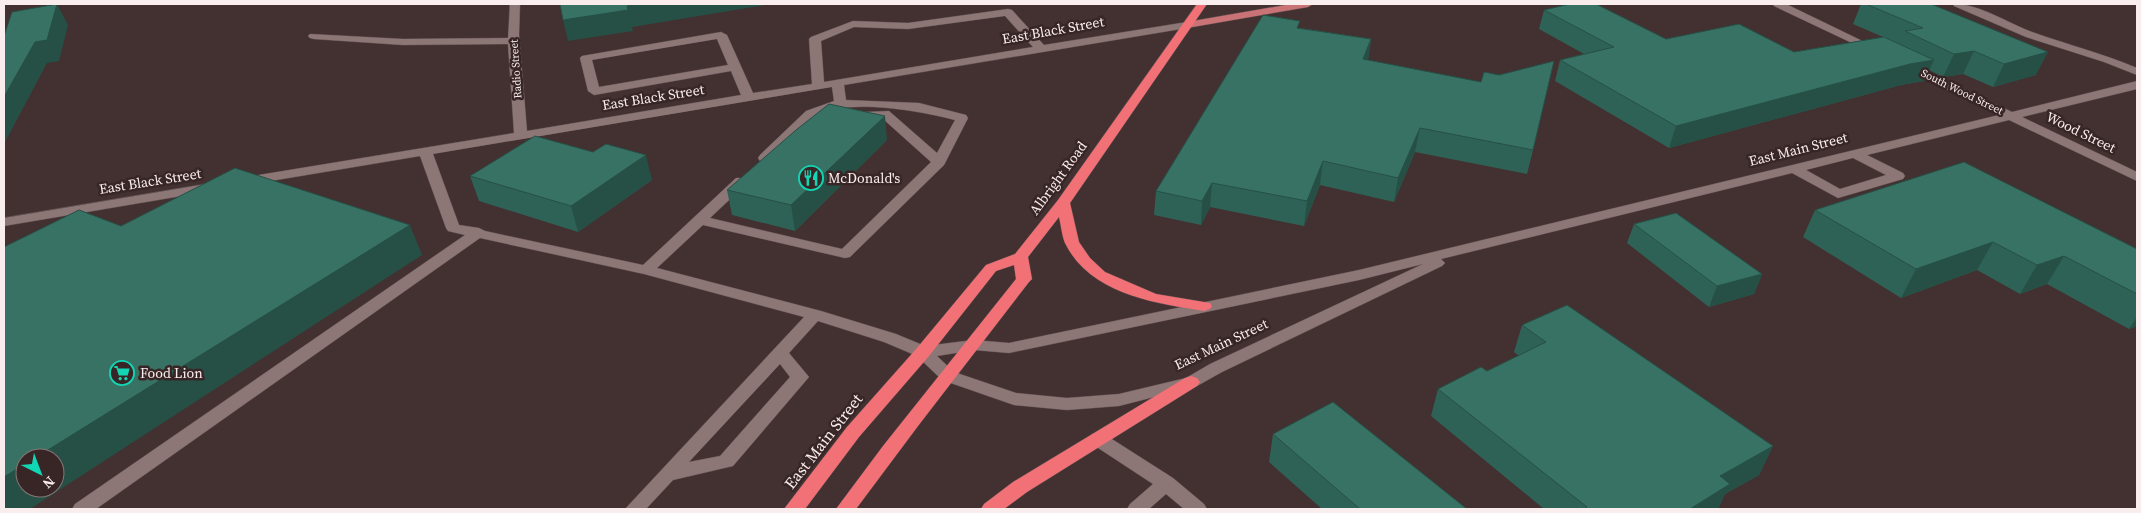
<svg xmlns="http://www.w3.org/2000/svg" width="2141" height="513" font-family="'Source Serif 4',serif">
<style>
.lines{fill:none;stroke-linecap:round;stroke-linejoin:round}
.minor-casing{stroke:#5f4f4f;stroke-width:1}
.major-casing{stroke:#5f4f4f;stroke-width:1}
.highway-casing{stroke:#5f4f4f;stroke-width:1}
.minor{fill:#8c7676;fill-rule:evenodd}
.major{fill:#c97377;fill-rule:evenodd}
.highway{fill:#f27177;fill-rule:evenodd}
.wall{fill:#2f6256}
.shaded-wall{fill:#265046}
.building{fill:#377264;stroke:#265046}
.labels{text-anchor:middle;dominant-baseline:central;stroke-width:5;stroke-linejoin:round;paint-order:stroke}
.far-street-label{font-size:11px;fill:#faeded;stroke:#382626}
.street-label{font-size:14px;fill:#faeded;stroke:#382626}
.poi-label{font-size:14px;fill:#faeded;stroke:#382626;text-anchor:start}
.near-street-label{font-size:16px;fill:#faeded;stroke:#382626}
</style>
<rect width="100%" height="100%" fill="#433030"/>
<g class="lines">
<defs>
<path id="minor" d="M510,4h10l-1,31 8,96 214,-36 -10,-24 -137,24 -6,-4 -8,-33 2,-2 139,-24 6,3 26,58 59,-9 -3,-45 2,-2 42,-16 55,2 100,-14 4,1 32,35 143,-23 4,1 1,2 -5,3 -343,57 2,15 73,3 47,12 2,3 -24,47 -94,92 -5,1 -142,-33 -46,43 164,43 75,23 29,12 49,-6 35,3 350,-73 640,-155 -94,-46 -2,-2 6,-4 103,49 125,-31v8l-115,28 115,55v9l-128,-61 -142,35 36,18 2,3 -2,3 -65,19 -46,-25 -351,86 4,4 -3,3 -220,106 -25,14 -78,20 -52,4 -53,-5 -72,-25 -25,-24 -33,-14 -66,-21 -29,32 20,24 -76,89 -60,14 -27,29h-21l179,-192 -160,-43 -164,-36 -384,271h-24l3,-5 390,-269 -17,-4 -2,-3 -26,-72 -173,29 -7,-4 7,-4 267,-44 -6,-89 -105,1 -89,-6 -4,-1 -2,-2 2,-2 93,5 105,-1zM1005,16l28,31 -209,35 -3,-41 33,-14 54,2zM717,39l11,26 -129,22 -7,-27zM832,87l2,14 -28,10 -46,44 -2,3 2,3h10c13,-13 29,-34 44,-44 30,-20 107,-6 141,3l-18,33 -48,-42 -23,1 -2,3 2,3h16l49,44 -89,87 -132,-31 36,-34 2,-3 -2,-3h-10l-93,87 -158,-34 -6,-3 -20,-3 -26,-71zM1853,158l33,17 -46,14 -34,-19zM1423,264l-213,100 -24,14 -67,16 -52,4 -51,-5 -62,-21 -17,-16 37,-6 35,3 350,-73zM780,364l10,13 -70,79 -31,6z
M1773,4h13l95,46 -2,2h-8l-97,-46z
M1953,4c29,0 55,20 82,29 34,12 69,21 102,35v7l-33,-13 -78,-25 -72,-31z
M212,183l7,4 -2,3 -213,36v-8z
M1098,433l6,1 69,44 31,26 3,5h-23l-18,-15 -17,15h-22l3,-5 23,-20 -61,-40 -3,-5 3,-5z"/>
<path id="major" d="M1291,4h22l-5,3 -121,21 -5,-3 5,-3z"/>
<path id="highway" d="M1197,4h10l-137,199 9,39 11,16 15,14 51,22 54,9 2,3 -2,3 -6,2c-50,-8 -114,-17 -139,-68 -3,-7 -4,-18 -6,-26l-31,40 4,22 -3,3 -111,144 -62,83h-20l47,-63 133,-167 -2,-14 -18,6 -67,85 -70,81 -54,72h-21l63,-82 70,-79 69,-83 29,-11 43,-54z
M1191,376l6,2 3,4 -3,4 -170,106 -23,17h-23l3,-5 29,-22 172,-104z"/>
</defs>
<!-- minor casing -->
<use href="#minor" class="minor-casing"/>
<!-- major casing -->
<use href="#major" class="major-casing"/>
<!-- highway casing -->
<use href="#highway" class="highway-casing"/>
<!-- minor -->
<use href="#minor" class="minor"/>
<!-- major -->
<use href="#major" class="major"/>
<!-- highway -->
<use href="#highway" class="highway"/>
</g>
<!-- wall -->
<path class="wall" d="M1861,4h70l105,71 -43,12 -30,-13 -20,3 -14,-7 -5,11 -23,4 -232,63 -114,-67 5,-21 24,-6 -45,-25 5,-19 122,29 128,13 89,-15 -30,-13z
M1300,28l71,11 -3,21 165,90 -6,24 -112,-22 -21,50 -74,-17 -16,41 -94,-19 -9,18 -47,-10 2,-24z
M887,140l-92,91 -63,-16 -5,-25z
M470,176l182,4 -74,52 -99,-31z
M1815,210l322,39v77l-8,3 -82,-45 -27,10 -43,-24 -76,28 -98,-61z
M1634,224l128,50 -8,20 -45,13 -82,-64z
M1522,325l251,121 -14,29 -34,19 -7,15h-174l-113,-93 7,-27 49,-18 32,-15 -5,-4z
M1273,434l194,75h-145l-53,-47z"/>
<!-- shaded-wall -->
<path class="shaded-wall" d="M57,4l11,21 -9,36 -12,2 -43,81v-47l31,-55z
M642,4h129l-139,23 1,4 -65,10 -5,-21 64,-14z
M1371,39l-3,21 -5,-1z
M1974,51l-11,23 -20,3 11,-23z
M2048,52l-12,23 -43,12 11,-23z
M1934,60l-10,21 -23,4 -232,63 7,-22 234,-62z
M885,116l2,24 -92,91 -4,-26z
M1420,128l-5,24 -21,50 4,-24z
M646,155l6,25 -74,52 -7,-26z
M1323,161l-3,24 -16,41 3,-25z
M1212,183l-2,24 -9,18 1,-24z
M410,225l12,30 -392,254h-26v-32l21,-13v24h30v-30h-20z
M1993,242l-16,28 -76,28 15,-29z
M2064,256l-17,28 -27,10 17,-29z
M1762,274l-8,20 -45,13 8,-21z
M2137,317v9l-8,3z
M1773,446l-14,29 -34,19 -7,15h-28l30,-33z"/>
<!-- building -->
<path class="building" d="M57,4l-10,36 -12,2 -31,55v-61l8,-24z
M560,4h82l-15,2 1,4 -65,10z
M1570,4h26l70,35 73,-15 55,28 90,-15 50,23 -24,4 -234,62 -116,-66 54,-13 -70,-37z
M1866,4h65l117,48 -44,12 -30,-13 -20,3 -49,-23 18,-3z
M1263,15l37,6 -3,7 74,11 -8,20 118,23 3,-10 15,3 55,-14 -21,89 -113,-22 -22,50 -75,-17 -16,40 -95,-18 -10,18 -46,-10z
M829,104l56,12 -94,89 -64,-15 69,-60z
M535,136l58,16 13,-8 40,11 -75,51 -101,-30z
M1964,162l173,87v45l-73,-38 -27,9 -44,-23 -77,27 -101,-59z
M235,168l175,57 -375,233h-10v6l-21,13v-230l75,-37 42,16z
M1676,213l86,61 -45,12 -83,-62z
M1567,305l206,141 -53,30 10,8 -40,25h-105l2,-2 -149,-118 43,-22 6,4 59,-29 -24,-17z
M1333,402l134,107h-107l-87,-75z"/>
<!-- icons -->
<defs>
<symbol id="restaurant-ring" viewBox="-11 -11 22 22"><circle r="9.5" fill="#382626" stroke="#12d5b4" stroke-width="1.5"/><path d="M-5-6h1v4h1v-4h1v4h1v-4h1v5L-1.5 .5V6h-2V.5L-5-1ZM5-6V6H3V1.5H1.5Q1.5-4 5-6Z" fill="#12d5b4"/></symbol>
<symbol id="supermarket-ring" viewBox="-11 -11 22 22"><circle r="9.5" fill="#382626" stroke="#12d5b4" stroke-width="1.5"/><path d="M-6-5.5h2.5l.6 2H6L4.5 2H-2.5L-4.4-4H-6ZM-1.5 3.2a1.3 1.3 0 1 0 .1 0ZM3 3.2a1.3 1.3 0 1 0 .1 0Z" fill="#12d5b4"/></symbol>
</defs>
<g fill-rule="evenodd">
<use href="#restaurant-ring" x="797" y="164" width="28" height="28"/>
<use href="#supermarket-ring" x="108" y="359" width="28" height="28"/>
</g>
<g class="labels">
<!-- far-street labels -->
<g class="far-street-label">
<text transform="translate(516 69) rotate(-94)">Radio Street</text>
<text transform="translate(1962 92) rotate(26)">South Wood Street</text>
</g>
<!-- street labels -->
<g class="street-label">
<text transform="translate(1053 30) rotate(-10)">East Black Street</text>
<text transform="translate(653 97) rotate(-9)">East Black Street</text>
<text transform="translate(2081 132) rotate(26)">Wood Street</text>
<text transform="translate(1798 149) rotate(-14)">East Main Street</text>
<text transform="translate(1058 178) rotate(-54)">Albright Road</text>
<text transform="translate(150 181) rotate(-9)">East Black Street</text>
<text transform="translate(1221 344) rotate(-25)">East Main Street</text>
</g>
<!-- poi labels -->
<g class="poi-label">
<text x="828" y="178">McDonald's</text>
<text x="140" y="373">Food Lion</text>
</g>
<!-- near-street labels -->
<g class="near-street-label">
<text transform="translate(823 441) rotate(-52)">East Main Street</text>
</g>
</g>
<!-- border -->
<rect width="2141" height="513" fill="none" stroke="#faeded" stroke-width="10"/>
<!-- north arrow -->
<g transform="translate(40 473) rotate(138)"><circle r="24" fill="#382626" stroke="#867676"/>
<path d="M0-4L9 19L0 12L-9 19Z" fill="#12d5b4"/>
<text y="-8" font-size="14" font-weight="bold" text-anchor="middle" fill="#faeded">N</text>
</g>
</svg>
